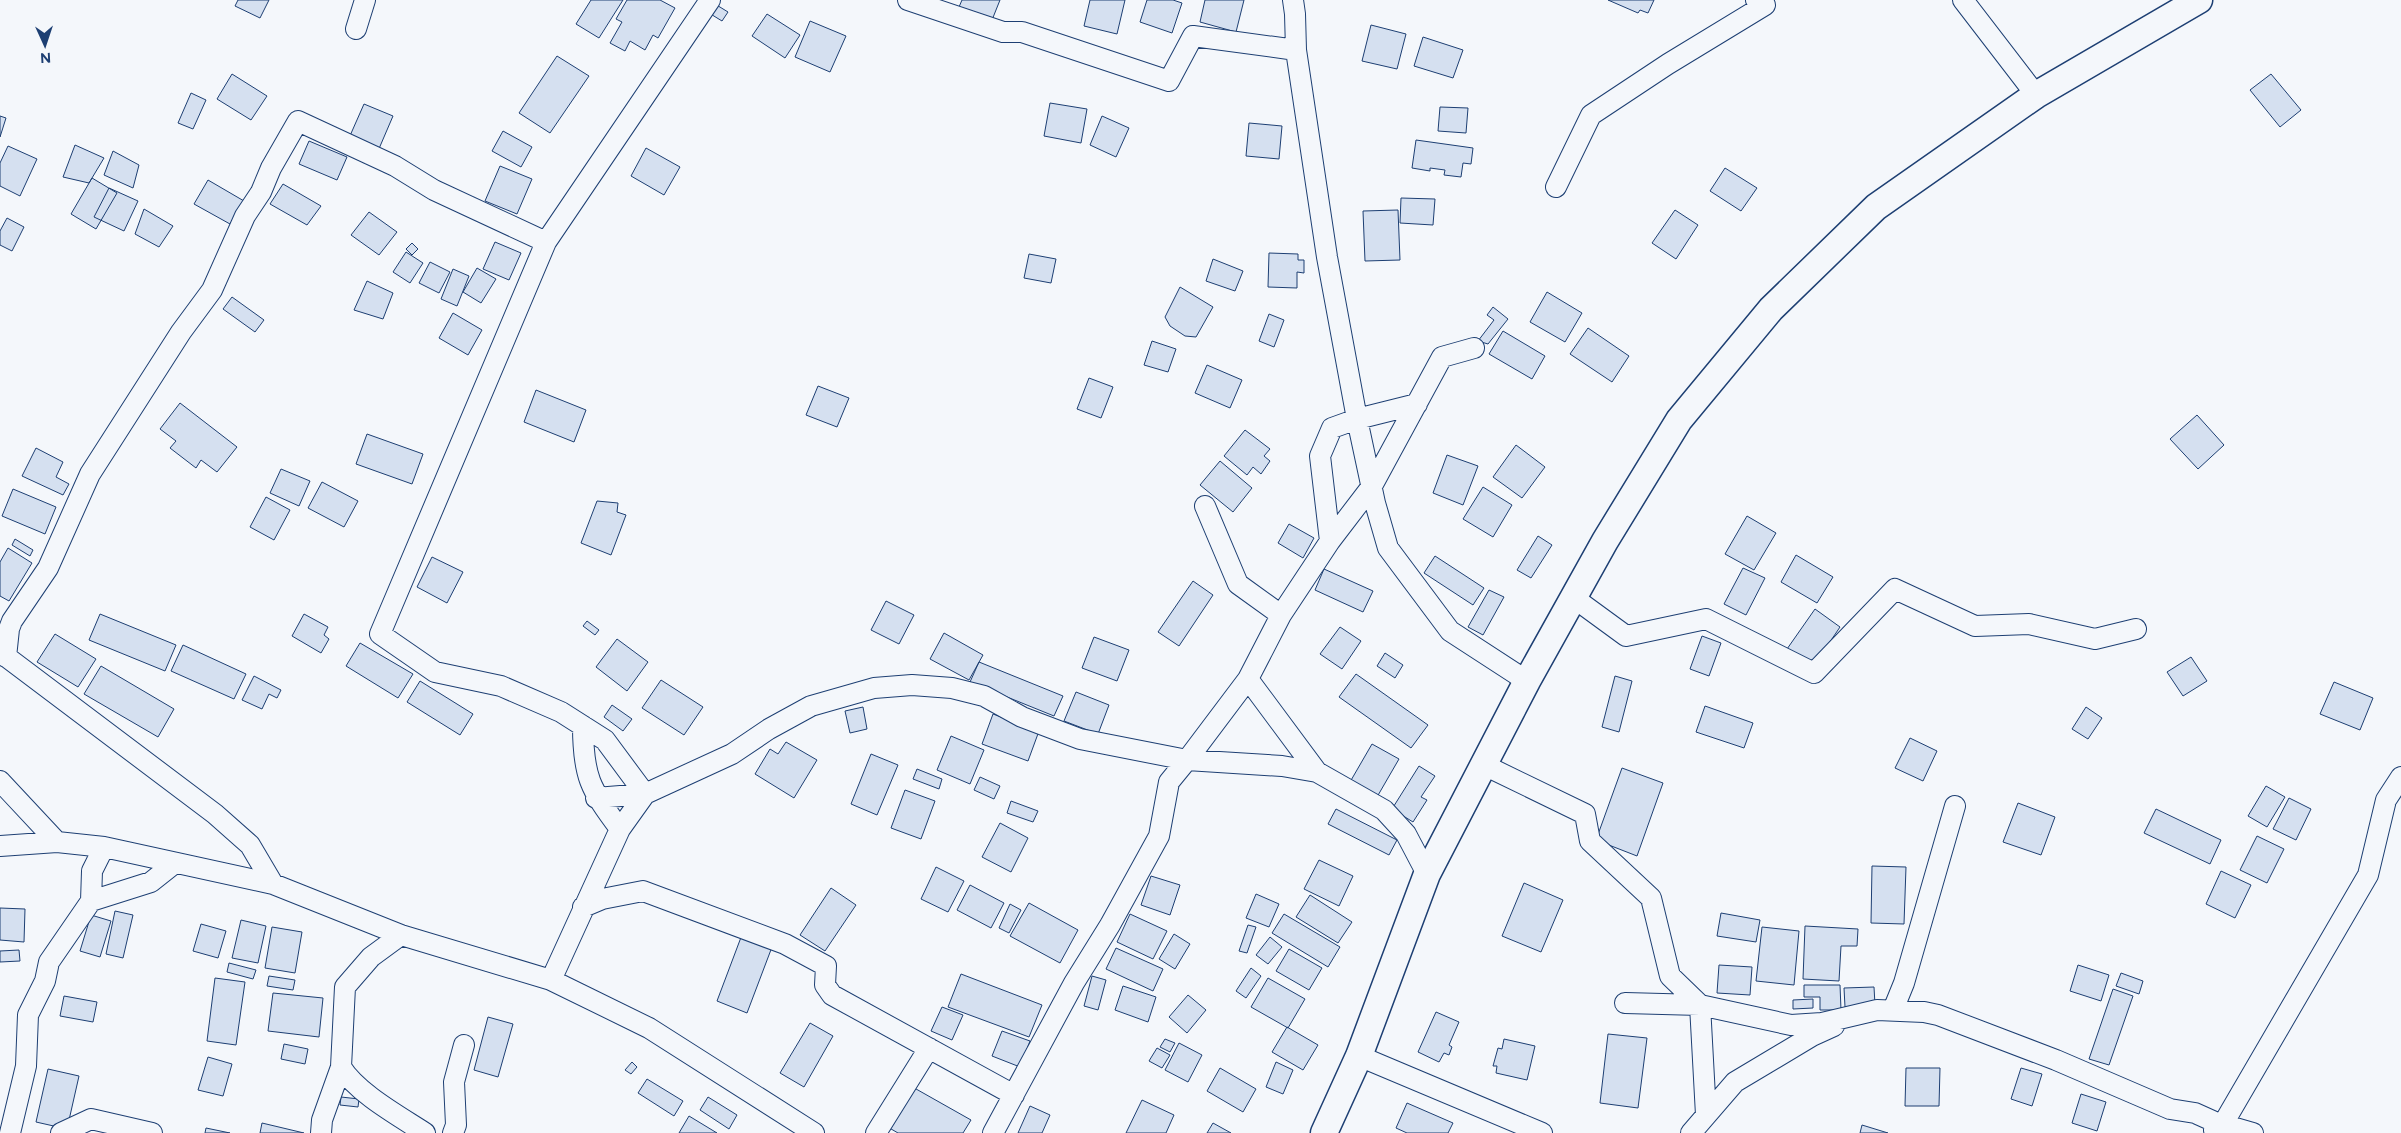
<svg xmlns="http://www.w3.org/2000/svg" width="2401" height="1133" font-family="Figtree,sans-serif">
<style>
.building{fill:#d5e0f0;stroke:#1d3f73}
.lines{fill:none;stroke-linecap:round;stroke-linejoin:round}
.minor-casing{stroke:#1d3f73;stroke-width:22}
.major-casing{stroke:#1d3f73;stroke-width:29}
.minor{stroke:#f4f7fb;stroke-width:20}
.major{stroke:#f4f7fb;stroke-width:26}
</style>
<rect width="100%" height="100%" fill="#f4f7fb"/>
<!-- building -->
<path class="building" d="M238,0h31l-9,18 -25,-12z
M591,0h32l-24,38 -23,-14z
M627,0h33l15,8 -17,30 -5,-3 -8,15 -15,-9 -5,10 -15,-8 12,-21 -6,-3z
M962,0h38l-8,20 -33,-13z
M1090,0h35l-8,34 -33,-8z
M1147,0h26l9,3 -10,30 -32,-11z
M1205,0h39l-8,32 -36,-10z
M1608,0h46l-6,13 -8,-3 -2,3z
M715,4l13,8 -6,9 -13,-8z
M767,14l33,21 -15,23 -33,-22z
M810,21l36,15 -16,36 -35,-15z
M1371,25l35,9 -9,35 -35,-8z
M1423,37l40,13 -10,28 -39,-12z
M557,56l32,20 -39,57 -31,-20z
M232,74l35,22 -16,24 -34,-21z
M2271,74l30,36 -21,17 -30,-37z
M191,93l15,7 -13,29 -15,-6z
M1050,103l37,6 -6,34 -37,-7z
M364,104l29,12 -15,35 -29,-13z
M1440,107l28,1 -2,25 -28,-2z
M0,116l6,2 -6,19z
M1102,116l27,12 -13,29 -26,-12z
M1249,123l33,3 -3,33 -33,-3z
M503,131l29,16 -11,20 -29,-16z
M1416,140l57,8 -2,16 -8,-1 -2,14 -17,-2 1,-5 -15,-2v3l-18,-3z
M309,141l38,16 -10,23 -38,-16z
M75,145l29,13 -15,25 -26,-6z
M8,146l29,13 -17,37 -20,-10v-23z
M646,148l34,19 -16,28 -33,-19z
M113,151l26,14 -6,23 -29,-13z
M500,166l32,13 -15,35 -32,-13z
M1725,168l32,20 -16,23 -31,-20z
M92,178l25,15 -21,36 -25,-15z
M208,180l36,21 -14,23 -36,-20z
M283,184l38,22 -14,19 -37,-21z
M109,188l29,13 -14,30 -30,-14z
M1401,198l34,1 -2,26 -33,-2z
M144,209l29,17 -14,21 -24,-13z
M1398,210l2,50 -35,1 -2,-50z
M1675,210l23,15 -22,34 -24,-16z
M369,212l28,20 -18,23 -28,-20z
M7,218l17,9 -12,24 -12,-6v-14z
M495,242l26,11 -12,27 -26,-11z
M412,243l6,6 -6,6 -6,-6z
M406,252l17,11 -13,20 -17,-11z
M1269,253l29,1v6h6v13l-7,-1v16l-29,-1z
M1029,254l27,5 -5,24 -27,-5z
M1213,259l30,12 -8,20 -29,-10z
M430,262l20,10 -11,21 -20,-10z
M477,268l19,11 -15,24 -18,-11z
M453,269l16,7 -12,30 -16,-7z
M367,281l26,12 -10,26 -29,-9z
M1180,287l33,20 -17,30 -11,-1 -15,-10 -5,-9z
M1547,292l35,21 -17,29 -35,-20z
M232,297l32,23 -9,12 -32,-23z
M1493,307l15,12 -20,25 -10,-3 16,-21 -7,-5z
M453,313l29,17 -14,25 -29,-17z
M1269,314l15,6 -10,27 -15,-6z
M1588,328l41,28 -17,26 -42,-28z
M1503,331l42,25 -13,23 -43,-25z
M1152,341l24,8 -8,23 -24,-7z
M1207,365l35,15 -12,28 -35,-15z
M1089,378l24,9 -12,31 -24,-9z
M818,386l31,12 -12,29 -31,-12z
M536,390l50,20 -12,32 -50,-20z
M180,403l57,44 -20,25 -16,-12 -5,8 -26,-20 6,-7 -16,-12z
M2197,415l27,30 -26,24 -28,-30z
M1245,430l25,19 -6,7 6,5 -9,13 -8,-7 -6,8 -23,-19z
M367,434l56,20 -11,30 -56,-20z
M1516,445l29,22 -23,31 -29,-21z
M36,448l27,14 -7,15 13,7 -6,11 -41,-19z
M1447,455l31,11 -15,39 -30,-12z
M1220,461l32,27 -19,24 -33,-27z
M281,469l29,12 -11,25 -29,-13z
M322,482l36,19 -14,26 -36,-19z
M1483,487l29,18 -19,32 -30,-18z
M13,489l43,18 -11,27 -43,-18z
M266,497l24,13 -16,30 -24,-13z
M597,501l21,2 -1,9 9,3 -15,40 -30,-12z
M1747,516l29,17 -22,37 -29,-16z
M1289,524l25,14 -11,20 -25,-15z
M1538,536l14,9 -21,33 -14,-8z
M15,539l18,11 -3,6 -18,-11z
M8,548l24,15 -23,38 -9,-5v-34z
M1796,555l37,22 -16,26 -36,-21z
M1435,556l49,32 -11,17 -49,-32z
M432,557l31,15 -16,31 -30,-16z
M1743,568l22,10 -19,37 -22,-11z
M1324,569l49,22 -10,21 -48,-22z
M1193,581l20,14 -34,51 -21,-14z
M1489,590l15,7 -21,38 -15,-8z
M886,601l28,14 -15,29 -28,-14z
M1815,609l25,18 -27,40 -26,-18z
M100,614l76,31 -11,26 -76,-31z
M304,614l24,13 -4,8 5,4 -8,14 -29,-17z
M587,621l12,9 -4,5 -12,-9z
M1340,627l21,14 -19,28 -22,-15z
M944,633l39,22 -14,25 -39,-21z
M55,634l41,25 -18,28 -41,-25z
M1702,636l19,7 -12,33 -19,-7z
M1094,637l35,13 -12,31 -35,-13z
M617,639l31,23 -21,29 -31,-24z
M360,643l53,31 -15,24 -52,-32z
M183,645l63,29 -12,25 -63,-28z
M1385,653l18,12 -8,13 -18,-12z
M2191,657l16,24 -24,15 -16,-24z
M979,662l84,34 -9,20 -84,-34z
M101,666l73,43 -16,28 -74,-43z
M1356,674l72,51 -17,23 -72,-51z
M254,676l27,14 -4,8 -8,-4 -7,15 -20,-9z
M1615,676l17,5 -13,51 -17,-5z
M661,680l42,27 -19,28 -42,-27z
M420,681l53,33 -13,21 -53,-33z
M2334,682l39,16 -13,32 -40,-16z
M1076,692l33,13 -11,29 -34,-13z
M612,705l20,14 -9,12 -19,-14z
M1705,706l48,17 -9,25 -48,-16z
M863,707l4,22 -17,4 -5,-22z
M2086,707l16,11 -14,21 -16,-10z
M993,714l46,17 -11,30 -46,-17z
M951,736l33,14 -14,34 -33,-14z
M1910,738l27,13 -14,30 -28,-13z
M786,742l31,18 -23,38 -39,-24 15,-25 8,5z
M1372,744l27,15 -22,38 -27,-15z
M871,754l27,11 -21,50 -26,-11z
M1419,766l16,10 -14,21 6,3 -14,22 -21,-13z
M1622,768l41,15 -26,73 -41,-16z
M917,769l25,10 -3,10 -26,-10z
M980,777l20,9 -6,13 -20,-9z
M2266,786l19,11 -18,30 -19,-11z
M905,790l30,11 -14,38 -30,-11z
M2289,798l22,11 -15,31 -23,-11z
M1011,801l27,10 -5,11 -26,-9z
M2018,803l37,14 -14,38 -38,-13z
M1336,809l61,31 -8,15 -61,-31z
M2156,809l65,31 -11,24 -66,-31z
M1000,823l28,15 -17,34 -29,-15z
M2257,836l27,13 -17,34 -27,-13z
M1319,860l34,16 -14,30 -35,-17z
M1872,866l34,1 -2,57 -33,-1z
M936,867l28,14 -16,31 -27,-13z
M2221,871l30,14 -16,33 -29,-14z
M1151,876l29,9 -10,30 -29,-10z
M1524,883l39,17 -22,52 -39,-16z
M970,885l34,18 -13,25 -34,-18z
M831,888l25,17 -31,46 -25,-16z
M1256,894l23,10 -10,23 -23,-9z
M1310,895l42,27 -14,21 -42,-26z
M1029,903l49,27 -18,33 -50,-27z
M1010,904l11,6 -12,23 -10,-5z
M0,908l25,1 -1,33 -24,-2z
M115,911l18,4 -10,43 -17,-4z
M1721,913l39,7 -4,22 -39,-6z
M1130,914l37,17 -14,28 -36,-17z
M1284,914l56,33 -12,20 -56,-34z
M91,915l20,6 -11,36 -20,-6z
M241,920l25,6 -8,37 -26,-5z
M201,924l25,7 -8,27 -25,-7z
M1248,925l8,2 -9,26 -8,-2z
M1805,926l53,3 -1,17h-16l-2,35 -36,-2z
M272,927l30,5 -7,41 -30,-5z
M1762,927l37,4 -5,54 -38,-4z
M743,932l29,15 -25,66 -30,-12z
M1174,934l16,10 -15,25 -16,-10z
M1270,937l12,10 -14,17 -12,-9z
M1116,948l47,21 -10,22 -47,-22z
M1289,949l33,19 -13,22 -33,-19z
M19,950l1,11 -20,1v-11z
M229,963l27,7 -3,9 -26,-7z
M1719,965l33,2 -2,28 -33,-2z
M2078,965l31,10 -8,26 -31,-10z
M1251,968l10,8 -15,22 -10,-7z
M2121,973l22,8 -4,13 -23,-8z
M961,974l81,31 -13,32 -81,-30z
M269,976l26,4 -2,10 -26,-4z
M1092,976l14,4 -8,30 -14,-4z
M215,978l30,4 -9,63 -29,-4z
M1268,978l37,21 -17,29 -37,-21z
M1804,985h36l1,25h-21v-13h-16z
M1123,986l33,11 -8,25 -33,-12z
M1874,987l1,18 -30,2 -1,-19z
M2113,989l20,7 -24,69 -20,-6z
M273,993l50,5 -4,39 -51,-6z
M1188,995l18,15 -19,23 -18,-16z
M64,996l33,6 -4,20 -33,-6z
M1813,999v9l-20,1v-9z
M942,1007l21,8 -11,25 -21,-9z
M1436,1012l23,10 -10,23 3,2 -3,8 -5,-2 -5,9 -21,-10z
M488,1017l25,7 -15,53 -24,-7z
M810,1023l23,13 -29,51 -24,-14z
M1287,1027l31,18 -15,25 -31,-18z
M1002,1031l28,10 -10,26 -28,-11z
M1608,1034l39,4 -9,70 -38,-5z
M1165,1039l10,4 -5,9 -10,-5z
M1504,1039l31,7 -8,34 -31,-7 1,-7h-4l5,-18 4,1z
M1179,1043l23,12 -14,27 -23,-12z
M284,1044l24,5 -3,15 -24,-5z
M1157,1048l13,7 -8,13 -13,-7z
M208,1057l24,7 -9,32 -25,-6z
M632,1062l5,5 -6,7 -6,-4z
M1276,1062l17,8 -10,24 -17,-7z
M1220,1068l36,21 -13,23 -36,-21z
M1906,1068h34l-1,38h-34z
M2021,1068l21,6 -10,32 -21,-7z
M48,1069l31,7 -12,53 -31,-7z
M647,1079l36,22 -9,15 -36,-23z
M909,1085l62,35 -8,13h-65l-12,-7z
M2081,1094l25,8 -9,29 -25,-8z
M341,1097l18,2 -1,8 -18,-2z
M708,1097l29,18 -8,14 -29,-19z
M1142,1100l32,15 -8,18h-40z
M1407,1103l46,20 -5,10h-41l-11,-5z
M1030,1106l20,9 -8,18h-24z
M689,1116l28,17h-38z
M262,1123l42,10h-44z
M1213,1123l18,10h-24z
M1862,1125l26,8h-28z
M206,1128l24,5h-25z"/>
<g class="lines">
<defs>
<path id="minor" d="M908,0l95,32h19l147,49 24,-45 103,14
M1963,0l73,95
M356,29l9,-29
M1556,187l35,-72 77,-51 97,-59 -9,-5
M1417,404l-60,15 18,84 13,45 62,83 77,50
M1205,506l33,78 43,31 -33,64 69,93
M1330,541l42,-55 70,-129 32,-9
M1574,598l52,38 80,-17 108,54 81,-84 80,37 54,-2 66,15 41,-10
M1281,615l49,-74 -10,-85 12,-28 25,-9 -30,-162 -31,-207 -1,-36 -2,-14
M0,652l215,162 35,31 23,39
M6,657l3,-28 3,-8 36,-53 42,-94 91,-142 31,-42 33,-74 16,-24 10,-24 27,-47 97,45 39,24 112,52
M583,726c0,50 7,63 37,103
M1484,765l101,49 5,27 61,57 19,78 30,29 6,110
M0,781l57,61
M645,794l-40,-54 -44,-28 -60,-26 -66,-14 -55,-38 166,-392 164,-242
M596,798l49,-4
M0,846l57,-4 47,5 169,37 128,51 150,45 98,48 165,105
M91,901l60,-19 24,-19
M583,907l19,-8 41,-8 142,53 41,22 -1,19 7,10 182,100
M551,980l69,-151 25,-35 87,-40 37,-25 42,-23 63,-18 38,-3 40,3 32,8 38,21 58,22 107,21 61,-81
M1625,1003l75,2 91,20 31,-2 55,-13 47,2 14,3 118,45 114,49 25,4 20,9 38,11
M1893,1010l11,-27 51,-177
M1359,1056l183,77
M341,1067c16,26 58,49 84,66
M2214,1130l9,-6 145,-249 18,-75 15,-23
M10,1133l16,-67 2,-51 17,-34 4,-19 42,-61 1,-30 12,-24
M61,1133l30,-14 61,14
M321,1133l1,-13 19,-53 4,-80 26,-30 30,-22
M453,1133l3,-8 -2,-43 10,-37
M876,1133l53,-85
M993,1133l81,-150 36,-58 49,-89 10,-54 18,-22 95,6 35,6 67,38 22,24 21,40
M1691,1133l44,-51 77,-46 22,-10"/>
<path id="major" d="M1324,1133l35,-77 68,-182 100,-193 78,-140 74,-121 92,-111 105,-102 160,-112 163,-95"/>
</defs>
<!-- minor casing -->
<use href="#minor" class="minor-casing"/>
<!-- major casing -->
<use href="#major" class="major-casing"/>
<!-- minor -->
<use href="#minor" class="minor"/>
<!-- major -->
<use href="#major" class="major"/>
</g>
<!-- north arrow -->
<g transform="translate(45 45) rotate(177)" stroke="#f4f7fb" stroke-width="4" paint-order="stroke">
<path d="M0-4L9 19L0 12L-9 19Z" fill="#1d3f73"/>
<text y="-8" font-size="14" font-weight="bold" text-anchor="middle" fill="#1d3f73">N</text>
</g>
</svg>
